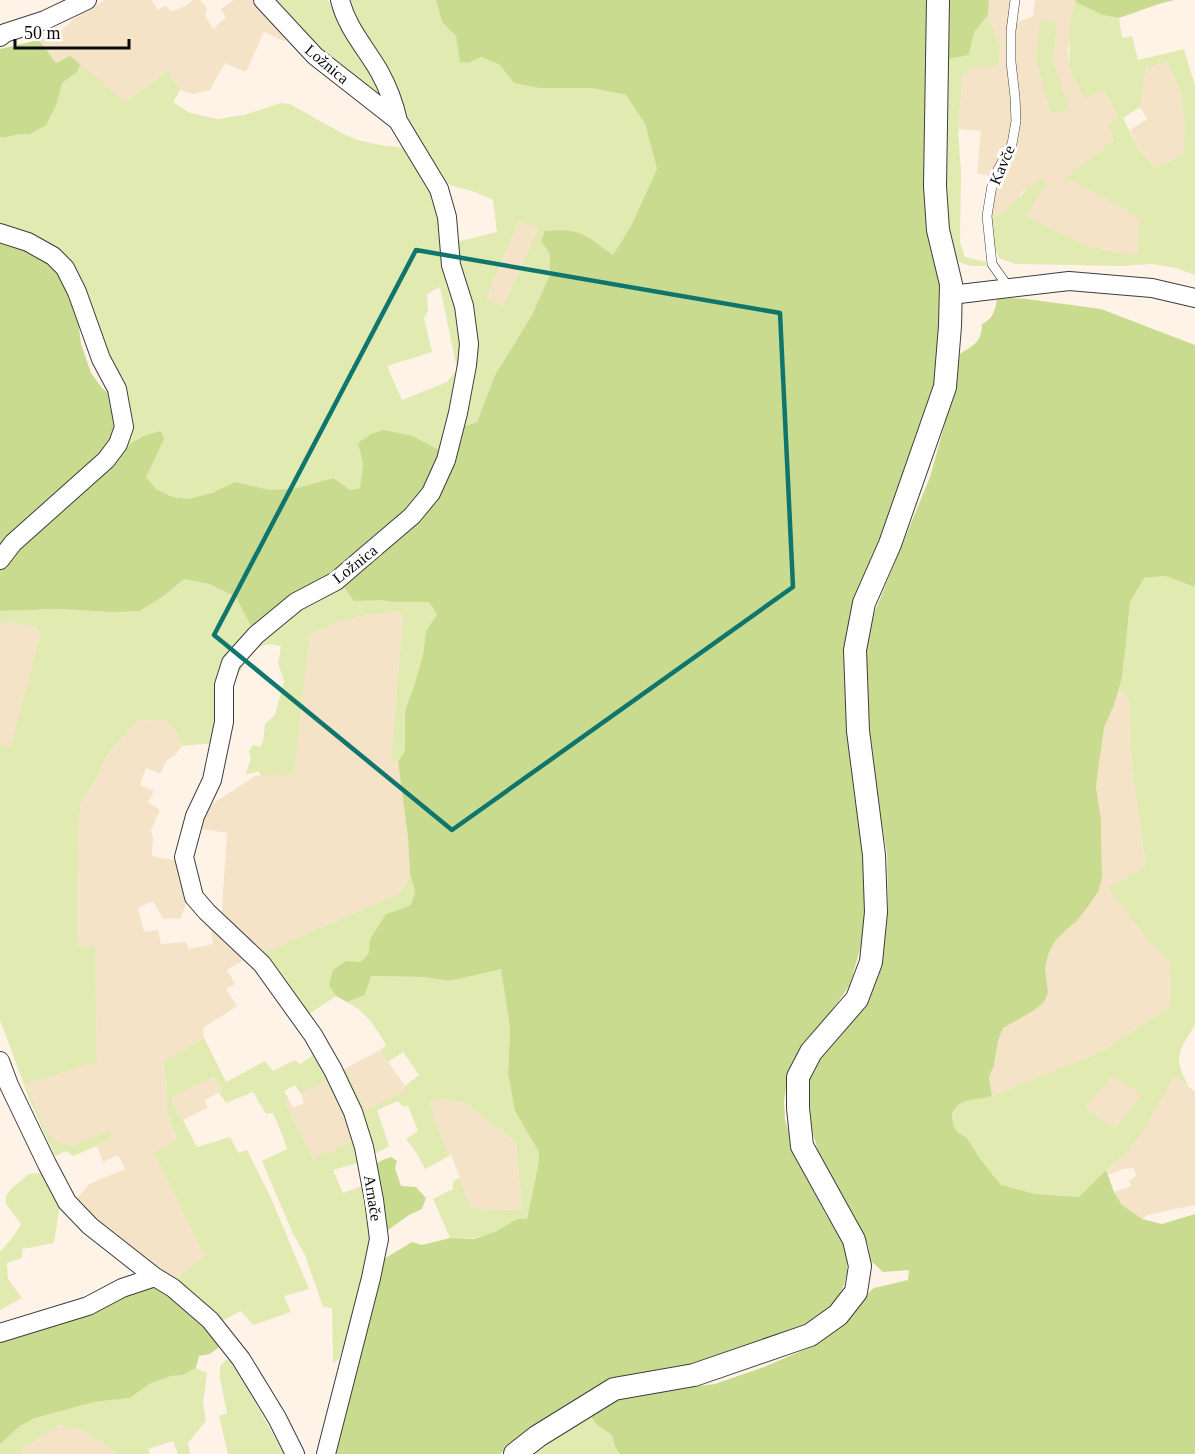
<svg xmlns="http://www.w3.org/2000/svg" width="1195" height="1454" font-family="'Times New Roman',serif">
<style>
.farmland{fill:#f5e3c7;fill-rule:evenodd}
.green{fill:#e0eab1;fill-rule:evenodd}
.forest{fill:#c9db8f}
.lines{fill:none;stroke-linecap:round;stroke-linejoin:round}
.service-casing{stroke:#3d3d3d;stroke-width:10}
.minor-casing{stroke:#3d3d3d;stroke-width:20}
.tertiary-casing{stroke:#3d3d3d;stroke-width:24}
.service{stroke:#fff;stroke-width:9}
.minor{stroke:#fff;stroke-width:18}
.tertiary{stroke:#fff;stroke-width:22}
.marked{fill:none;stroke:#0f766e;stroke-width:4.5;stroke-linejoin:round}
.labels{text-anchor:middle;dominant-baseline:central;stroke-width:6;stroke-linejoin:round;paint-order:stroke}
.street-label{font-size:16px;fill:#0a0a0a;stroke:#fff}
</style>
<rect width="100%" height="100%" fill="#fff3e8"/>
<!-- farmland -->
<path class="farmland" d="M105,0h47l6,10 6,-4 4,1 2,5 15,-6 8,-6h7l7,8 -2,8 8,13 13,-12 -5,-8 13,-9h22l35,38 -7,3 -20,-9 -18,40 -21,-9 -15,27 -17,4 -13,-4 -14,-19 -41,31 -69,-39 -17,-23 23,-10 14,-13z
M989,0h22l1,132 -10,18 -11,28 -4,-3 -10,-1 4,-43 -23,-2 5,-54 10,-8 25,-2 2,-18 -12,-32z
M1035,0h41l-8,49 1,17 15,34 21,-10 13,27 -3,24 -50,37 24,11 32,18 20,13 -4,35 -18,-1 -33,-9 -27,-11 -34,-19 16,-23 7,-6 -25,5 -9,12 -14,12 -8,-1 1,-16 27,-66v-37l-6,-23 -1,-24 3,-25 17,-7zM1057,23l-4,39 -10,23 -7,-23z
M1168,62l13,32 4,32 -2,29 -28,13 -16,-18 -9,-20 17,-11 -7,-12 6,-39z
M519,221l19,5 -34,79 -13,-4 -4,-3z
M398,611l5,7 -12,141 7,3 10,76 2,36 -5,12 -7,8 -140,61 -37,-33 6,-89 -30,-5 6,-18 52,-34 39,-3 16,-139 25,-11 21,-6z
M0,621l36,6 6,6 -31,114h-11z
M1119,688l10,11 3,72 14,96 -11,5 13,67 22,23 1,44 -68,45 -111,45 -3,-18 5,-13 4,-24 5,-14 30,-16 15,-19 -3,-23 3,-14 7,-14 12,-12 9,-7 26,-45 -1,-57 -5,-34 8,-58 10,-23z
M137,720l29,1 9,9 7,16 -7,9 -8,5 -7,14 -14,-6 -6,17 14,6 -6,11 12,8 -9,20 2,8 -1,18 25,5 9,41 -5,16 -18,1 -10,-18 -15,7 6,24 14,-2 3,14 25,-2 3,7 24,-5 -3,-20 39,33 -22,13 8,14 -9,5 11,17 -34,22 1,10 -41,24 4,23v27l10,29 -23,12 51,103 -32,25 -50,-34 -48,-46 14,-17 36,-15 -7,-14 -15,7 -6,-16 15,-8 -3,-6 -38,14 -17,-6 -8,-10 -20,-46 62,-19 9,-1 -2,-117 -18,-1 1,-116 3,-28 17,-26 8,-19z
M380,1050l25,36v5l-40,19 -19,-42z
M1113,1075l30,21 -28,32 -31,-20z
M1174,1075l21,17v113l-48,10 -5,5 -20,-15 -8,-13 17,-6 -2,-5 7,-5 -2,-8 -11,1 -15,6 -2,-5 20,-17z
M216,1077l6,14 -17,9 2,8 -24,12 -9,-13 -2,-10z
M332,1077l26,62 -45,21 -28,-58 4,-2 4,8 11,-5 -3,-9z
M438,1098l25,4 53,40 6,68 -51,-1 -11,-31 -9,-23 -3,-1 -19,-51z
M60,1425l23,6 35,23h-96v-5z"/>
<!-- green -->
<path class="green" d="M267,0h61l13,28 35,49 16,31 -48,-33z
M344,0h92l6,22 14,14 4,26 8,1 12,-6 20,8 14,18 25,5h52l35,7 19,29 12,45 -26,57 -18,29c-28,-20 -32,-27 -68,-23l-4,9 9,13v20l-18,41 -37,60 -18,47 -17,6 7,-40 -15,-145 45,-11 -4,-32 -18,-8 -25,-7 -4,-4 -7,-2zM519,221l19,6 -34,78 -13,-4 -4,-4z
M1075,2l28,13 16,3 3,20 10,-2 6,24 46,-11 11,37v189l-19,-7 -24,-4 -29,2 -107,-2 -17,-6 -8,-21 1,-23 8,1c15,-13 25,-26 41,-36l7,7 -7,6 -15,23c35,20 70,38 111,40l3,-35c-24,-17 -49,-30 -76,-42l50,-37 -5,-17 9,-7 -13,-27 -21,10 -15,-34 1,-41zM1168,62l13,32 4,32 -2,29 -28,13 -16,-18 -16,-32 17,-11 6,-39z
M988,15l12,32 -2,19 -25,1 -10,8 -5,54 3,43 -1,70 5,15 21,5v4h-16l-11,-4 -5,-9 -10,-38 4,-156 21,-4 5,-23z
M1040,21l17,2 -4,39 16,46 -17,7 -16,-53z
M80,64l45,38 42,-31 13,19 -7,12 17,11 28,6 26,-4 37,-12 9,1 53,30 15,6 22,5 18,2 10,3 9,7 22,57 22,104 1,43 -21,90 -28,-15 -55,7 5,21 -3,24 -10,2 -17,-12 -36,10 -26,2 -36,-8 -23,11 -24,6 -15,-2 -17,-8 -10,-12 7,-16 -13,-24 -13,10 4,-28 -55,-143 -76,-51v-88l2,1 17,-4h11l27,-31 5,-20 15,-11zM440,287l17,82 -10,13 -45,18 -15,-34 45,-14 -8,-34 4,-6 -1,-18z
M1165,576l30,11v438c-16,26 -23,33 -6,61l-15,-10 -34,59 -14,18 -20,17 -27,27 -44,-3 -34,-9 -20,-25 -14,-22 -10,-6 -4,-8 -1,-11 3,-5 13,-9 24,-3 111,-45 68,-45 -1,-44 -22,-23 -40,-51 38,-22 -14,-95 -3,-72 -10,-11 3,-10 7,-76 15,-24zM1113,1076l29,20 -27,32 -31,-20z
M184,579l25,5 27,13 18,35 -17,12 -20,76 -4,23 -31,3 -7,-16 -9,-9 -29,-1 -31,37 -8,19 -17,26 -3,28 -1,116h18l2,118 -9,1 -62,19 20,46 8,10 17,6 38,-15 3,7 -15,8 -24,10 -7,-5 -11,5 -25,-55 -30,-81v-273l11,-1 30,-112 -5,-7 -36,-6v-10l59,-2 51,3 55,-17z
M342,584l39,16 12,2h36l8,13 -11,16 -3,24 -8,28 -10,28v40l-7,11 -7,-3 12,-141 -5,-7 -42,6 -21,6 -25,11 -16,140 -33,2 -2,-5 -14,4 6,-16 -2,-8 4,-6 7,2 3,-5 2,-18 10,-9 9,-34 -6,-18 3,-17c-5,-1 -12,-2 -16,-1 -12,3 -24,24 -29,34h-4v-5l59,-63z
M410,874l5,17 -4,14 -25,9 -16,25v14l-9,9 -32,23 7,11 -31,21 -47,-62 140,-61 7,-8z
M501,968l9,60 -2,46 7,37 24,41v9l-12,58c-16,0 -17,7 -30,12 -16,7 -31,9 -47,7l-17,-39 20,-10v-8l7,-3 11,31 51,1 -6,-68 -53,-40 -25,-4 -9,5 19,51 3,1 -26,14 -9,-17 -10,-13 12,-8 -10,-25h-6l-4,-5 -21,9 12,36 -18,10 -32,-85 7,-3 19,42 40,-19v-5l14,-11 -16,-23 -15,10 -8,-12 6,-5c-10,-18 -20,-33 -39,-43l18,-7 5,-19 54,1 25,4z
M204,1038l22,44 39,-21 8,10 22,-11 5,4 16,-11 16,24 -31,17 -6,-9 -11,6 5,9 -4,2 28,57 45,-20 6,22 -31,9 10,23 25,-9c1,27 4,54 -1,81 -5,32 -17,63 -28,94l-6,4 -1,-55 -9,-1 -18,-52 -12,-21 -31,-73 25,-12 -5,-15 -9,-21 -7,1 -13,-22 -27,11 -7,-10 3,-2 -7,-14 -43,20 2,10 9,13 14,27 33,-10 8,16 9,-3 24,48 38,91 -25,7 7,16 -38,13 -12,-14 -23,12 -45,-42 32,-25 -51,-103 23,-13 -10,-28v-27l-4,-23z
M41,1173l7,4 13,19 -7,47 -32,6v9l-15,5 1,16 14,19 -22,12v-58l13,-15 8,-13 -15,-20v-8l5,-7 18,-15z
M226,1360l6,1 52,93h-56l-9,-38 8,-3 -7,-34v-13z
M196,1368l11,5 -4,30 3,18 -18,22 2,11h-12l-5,-13 -25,8 2,5h-32l-35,-23 -23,-6 -38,24v5h-22v-10l20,-18 15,-8 59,-16 36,-4 21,-15 20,-7 12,-1z
M590,1415l7,10 15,10 3,12 5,7h-87z"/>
<!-- forest -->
<path class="forest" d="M436,0h494l14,289 -8,98 -24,73 -52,132 -15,49 4,89 17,136 2,38 -7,41 -11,40 -61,85 -5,31 1,19 11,35 29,58 17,27 5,17v16l-3,12 -6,13 -17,20 -22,11 -112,37 -66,12 -22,7 -76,50 -23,19h-168l47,-192 33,-20 10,3 28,-7 24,1 23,-8 20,-12h10l12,-58v-9l-24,-41 -7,-37 2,-46 -9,-59 -52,12 -25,-4 -53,-1 -6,19 -18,7 -11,-6 -7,-11 4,-15 13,-9 15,1 8,-9 1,-14 16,-25 25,-9 4,-14 -5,-17 -2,-36 -10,-76 7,-11v-40l10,-28 8,-28 3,-24 11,-16 -8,-13h-36l-12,-2 -27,1 -12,-17 71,-62 47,-94 17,-6 18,-47 37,-60 18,-41v-20l-9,-13 4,-10c36,-3 40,4 68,24l18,-29 26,-57 -12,-45 -19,-29 -35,-7h-52l-25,-5 -14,-18 -19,-8 -13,6 -8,-1 -4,-26 -14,-14z
M948,0h41l-1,15 -14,17 -5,23 -21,4z
M1076,0h99l-16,4 -40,14 -16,-3 -28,-13z
M39,40l17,23 14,-7 10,8 -3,8 -15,11 -5,20 -11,22 -16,9h-11l-17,4 -2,-1v-88z
M0,239l10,3 35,19 13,13 18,30 5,40 10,29 11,15 7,6 8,26 -11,33 -106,96z
M997,297l30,2 74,10 94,36v242l-30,-11 -21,2 -14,24 -8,76 -8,27 -10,23 -8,58 5,34 1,57 -4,15 -9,13 -13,17 -9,7 -12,12 -7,14 -3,14 3,23 -4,10 -11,9 -30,17 -5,13 -4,24 -5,13 3,18c-17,5 -29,0 -40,17l1,11 4,8 10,6 14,22 20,25 34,9 44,3 27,-27 8,22 8,13 20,14 20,5 33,-10v240h-575l-5,-7 -3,-12 -15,-10 -7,-10 17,-11 21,-7 27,-6 60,-7 49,-17 49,-21 20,-13 18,-16 14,-21 9,-8 34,-8 1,-10 -26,2 -12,-11 -3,-17 -26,-45 -24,-48 -7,-24 -3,-31 2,-17 7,-16 38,-45 12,-15 12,-32 6,-30 3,-31 -1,-57 -12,-68 -7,-58 -3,-67 2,-21 8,-28 55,-134 25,-90 5,-33c15,-10 21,-11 22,-30 11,-5 14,-15 15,-27z
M383,430l30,6 28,15 -6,23 -20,31 -39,36 -122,91 -18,-35 -27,-13 -25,-5 -19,16 -26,16 -29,1 -51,-3 -59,2v-42l27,-30 90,-80c15,-19 21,-22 44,-28l3,8 -18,38 10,12 17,8 15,2 24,-6 23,-11 36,8 26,-2 36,-10 17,12 10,-2 3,-24 -5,-21 13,-9z
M391,1157l6,4 -2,7 6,18 15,1 10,11 -4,11 -13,6 -21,15 -7,-1 -7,-63 6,-5z
M153,1281l22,12 44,48 -1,7 -8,6 -11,2 -3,12 -13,7 -12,1 -20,7 -21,15 -36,4 -59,16 -15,8 -20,18v-104z"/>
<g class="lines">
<defs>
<path id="service" d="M1009,288l-17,-24 -5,-48 6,-37 19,-35 4,-23 -1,-24 -4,-35v-31l4,-31"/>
<path id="minor" d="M263,0l52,56 83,65 12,20 29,48 8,28 4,48 13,41 5,38 -2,21 -9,48 -12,47 -15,33 -19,23 -47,40 -29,25 -40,21 -40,33 -25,28 -7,22v37l-12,58 -17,36 -11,41 10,40 13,15 55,52 51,71 20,35 20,42 11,35 10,53 5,39 -8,39 -45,176
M340,0c7,28 25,47 39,71 9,16 15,32 19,50
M0,37l5,-4 40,-13 42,-20
M0,233l28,9 25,14 12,12 12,24 24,67 16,30 7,38 -6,17 -12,16 -93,83 -13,17
M951,295l118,-14 83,7 43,10
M0,1061l9,24 38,79 20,38 23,24 65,51 18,11 37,32 31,39 36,59 18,36
M0,1333l88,-27 34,-18 33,-11"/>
<path id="tertiary" d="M515,1454l23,-18 76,-47 80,-14 116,-40 28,-20 18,-23 4,-26 -6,-26 -52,-94 -4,-38v-31l13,-25 46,-53 14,-37 5,-50 -2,-57 -16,-124 -3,-81 9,-47 26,-59 55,-157 5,-61 1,-42 -13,-54 -3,-44 3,-186"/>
</defs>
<!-- service casing -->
<use href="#service" class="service-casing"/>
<!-- minor casing -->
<use href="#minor" class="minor-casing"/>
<!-- tertiary casing -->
<use href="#tertiary" class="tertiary-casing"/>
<!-- service -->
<use href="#service" class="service"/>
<!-- minor -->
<use href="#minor" class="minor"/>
<!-- tertiary -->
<use href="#tertiary" class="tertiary"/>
</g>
<!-- marked area -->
<path class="marked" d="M416,250l364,63 13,274 -341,243 -238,-195z"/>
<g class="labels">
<!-- street labels -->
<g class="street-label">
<text transform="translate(327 64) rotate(40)">Ložnica</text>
<text transform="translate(1002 165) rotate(-67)">Kavče</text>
<text transform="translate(355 564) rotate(-38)">Ložnica</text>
<text transform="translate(373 1198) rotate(81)">Arnače</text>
</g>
</g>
<!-- scale -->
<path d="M15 39v9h114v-9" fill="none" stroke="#0a0a0a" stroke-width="3"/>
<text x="24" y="39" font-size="18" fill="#0a0a0a" stroke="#ffffff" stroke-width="4.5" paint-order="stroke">50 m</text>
</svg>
